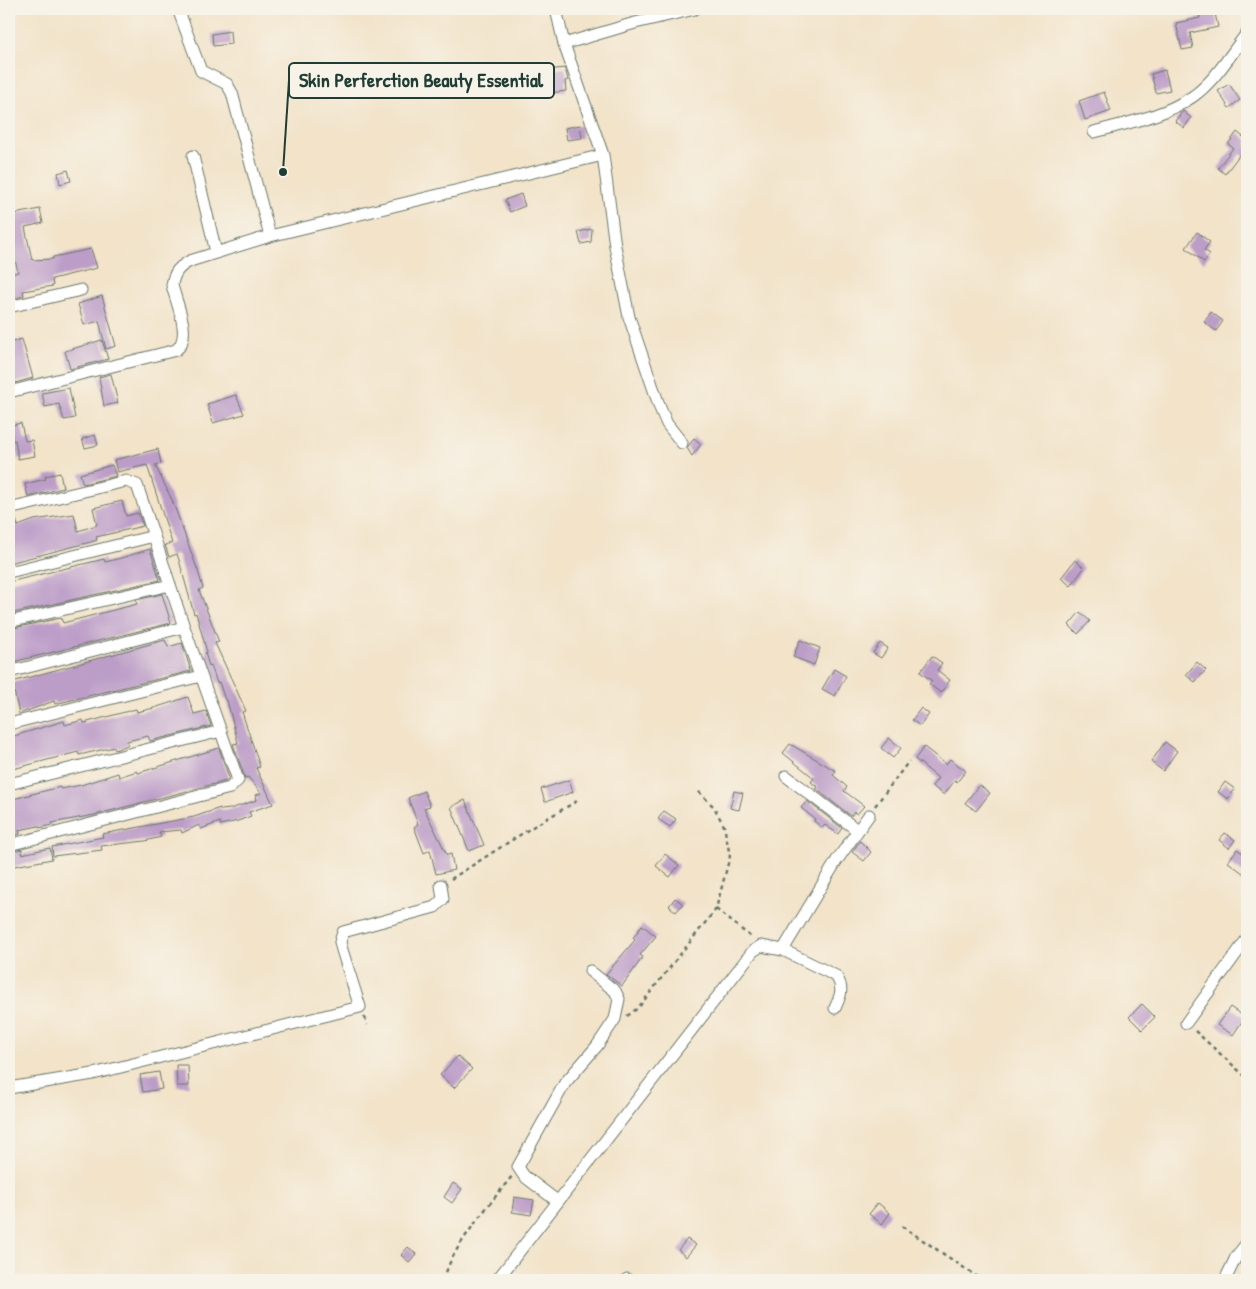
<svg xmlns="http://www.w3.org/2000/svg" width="1256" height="1289" font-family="'Patrick Hand',sans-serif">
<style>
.building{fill:#bc9dc8}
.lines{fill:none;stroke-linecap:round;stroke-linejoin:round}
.street-casing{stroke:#697768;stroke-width:13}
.path{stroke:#697768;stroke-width:2.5;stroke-dasharray:4 4;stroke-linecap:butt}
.street{stroke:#fff;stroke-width:11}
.leader{fill:none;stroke:#1f3d34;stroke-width:2}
.callout-dot{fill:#1f3d34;stroke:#f7f3e8;stroke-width:2}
.callout{fill:#f7f3e8;stroke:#1f3d34;stroke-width:2}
.callout-label{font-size:20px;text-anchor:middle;font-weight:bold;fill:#1f3d34}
</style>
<rect width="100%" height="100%" fill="#f7f3e8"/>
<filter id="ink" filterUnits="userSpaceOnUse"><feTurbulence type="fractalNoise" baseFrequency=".02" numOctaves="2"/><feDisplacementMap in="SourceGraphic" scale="10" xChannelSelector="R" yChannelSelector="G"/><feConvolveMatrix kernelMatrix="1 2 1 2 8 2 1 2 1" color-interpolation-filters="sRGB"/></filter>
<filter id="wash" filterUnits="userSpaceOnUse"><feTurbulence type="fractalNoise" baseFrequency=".0096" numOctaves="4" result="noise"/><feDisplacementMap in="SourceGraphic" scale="20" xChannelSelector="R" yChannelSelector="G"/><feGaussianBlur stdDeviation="1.12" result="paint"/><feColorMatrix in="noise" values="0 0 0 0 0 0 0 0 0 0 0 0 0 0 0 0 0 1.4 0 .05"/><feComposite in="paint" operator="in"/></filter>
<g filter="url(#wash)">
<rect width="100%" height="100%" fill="#f2e3c9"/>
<g id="blocks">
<!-- building -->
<path class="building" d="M1214,9l4,18 -28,6 3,15 -11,2 -6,-27 24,-5 -1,-6z
M230,31l1,13 -18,2 -1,-12z
M565,68l3,12 -3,1 1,10 -25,3 -3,-23z
M1165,70l5,20 -14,3 -5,-19z
M1229,84l11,16 -11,8 -11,-17z
M1104,92l7,19 -26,9 -6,-19z
M1183,111l8,7 -7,10 -9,-7z
M580,125l2,13 -15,2 -2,-12z
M1237,132l10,8v19l-7,-5 -15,20 -7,-6 15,-20 -5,-4z
M68,170l3,11 -11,3 -2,-11z
M521,194l4,12 -15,6 -5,-12z
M40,209l3,14 -18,4 7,33 21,-1v-2l38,-8 6,19 -45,11 1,7 -30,5 1,5 -10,2 -5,-23 9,-3 -9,-35v-22z
M592,229l-1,13 -10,2 -3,-12z
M1197,232l13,10 -6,8 6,4 -6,8 -18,-14z
M102,296l14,50 -10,3 -7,-28 -15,4 -6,-21z
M1211,312l12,9 -7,10 -12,-9z
M22,339l11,39 -18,5 -6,-24v-16z
M102,340l6,19 -38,10 -5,-18z
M111,374l7,29 -14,3 -5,-29z
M69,388l6,30 -11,2 -5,-16 -14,3 -3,-14z
M236,395l8,19 -31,9 -6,-19z
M21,423l4,18 7,-1 3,16 -17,3 -3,-19 -2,1 -4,-15z
M95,435l3,10 -13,3 -3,-9z
M694,438l7,6 -9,12 -5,-8z
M158,449l3,15 -6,1 17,35 26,71 5,17 -4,2 20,52 -4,1 31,68 -4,1 18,55 -4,1 17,36 -24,8 2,4 -13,5 -18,4v-3l-19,7 -2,-4 -17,8 -1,-3 -22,2 2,5 -16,4 -44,5 1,4 -49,6 -1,-9 51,-10 -1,-3 92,-17 26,-9 1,2 9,-1 27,-9 -1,-5 5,-2 -13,-16 -3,1 -12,-34 5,-1 -11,-43h-2l-6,-18 -2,1 -6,-18 -2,1 -4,-13 2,-1 -11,-39 -2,1 -15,-54 -2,-6 -8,3 -4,-12 7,-2 -25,-78 -30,7 -3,-12z
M112,465l4,11 -33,8 -3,-10z
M60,473l3,15 -35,9 -3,-13 21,-5 -1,-3z
M122,501l4,15 12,-3 5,13 -47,11 1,3 -6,2 -82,21v-47l5,-1 4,11 16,-6 40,-6 4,17 19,-6 -4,-17z
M150,549l10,31 -151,34v-32l95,-23 1,3 16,-4z
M1075,560l9,8 -13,18 -10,-8z
M162,594l9,29 -162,40v-34l52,-11 2,5 74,-19 -1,-4z
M1080,612l10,9 -12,13 -9,-9z
M165,640l3,7 14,-4 9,28 -136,33 -1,-3 -35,13 -7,-32z
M800,640l20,8 -6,17 -21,-8z
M880,643l8,5 -7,10 -8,-5z
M932,656l10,7 -5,7 13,10 -9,13 -12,-9 3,-3 -12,-9z
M1197,662l9,8 -11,12 -9,-7z
M834,669l12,7 -11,20 -13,-7z
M188,697l6,17 12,-3 5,15 -61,15 -2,-5 -21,5 1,4 -13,5 -1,-3 -35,8 -1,-3 -69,18v-31l5,-3 50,-15 1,4 18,-5 1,3 52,-14 1,3 17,-4z
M921,708l8,6 -9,12 -8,-6z
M889,738l12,10 -8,10 -12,-10z
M1165,742l12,9 -14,20 -12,-9z
M790,744l46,27 -3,4 14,12 -3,4 20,15 -7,8 -3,-2 -3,4 -35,-27 2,-2 -7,-5 3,-4 -31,-25z
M924,747l22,17 4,-5 16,12 -9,11 -2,-2 -11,15 -12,-9 6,-8 -23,-19z
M219,748l10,30 -3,3 -132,34 -42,8v2l-13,3v-2l-20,4 1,4 -11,3v-37l51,-13 1,2 20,-4 37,-12 1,4 18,-6 1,2z
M569,780l4,12 -28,10 -4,-13z
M1225,782l10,7 -7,10 -10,-7z
M979,785l11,8 -14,18 -11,-8z
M424,791l6,15 -6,2 23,47 4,-1 3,16 -18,4 -6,-24 -6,3 -10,-26 4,-3 -10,-26z
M734,791l9,2 -4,17 -9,-2z
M465,800l19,45 -15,6 -18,-44z
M807,801l35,27 -4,6 -13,-9 -3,3 -8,-7 1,-2 -14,-11z
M664,811l12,8 -6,8 -12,-8z
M1225,833l10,7 -6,8 -10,-8z
M860,841l11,11 -7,9 -12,-9z
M50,848l2,11 -43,8v-15l13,-3v5z
M1237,849l10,7v20l-19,-14z
M665,854l14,11 -9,12 -14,-11z
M675,898l8,6 -7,8 -7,-6z
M642,925l14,11 -16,19 3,2 -21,29 -16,-12 29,-34 -2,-2z
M1142,1004l13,13 -13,13 -13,-13z
M1230,1007l15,10 -12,18 -16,-10z
M458,1056l14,13 -18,19 -14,-13z
M176,1065h12l1,21h-12z
M159,1072l3,17 -19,3 -3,-17z
M453,1183l9,6 -10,14 -8,-6z
M514,1197l20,3 -3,15 -19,-3z
M878,1203l12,10 -8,11 -13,-10z
M687,1239l9,6 -10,12 -8,-7z
M408,1247l8,7 -7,8 -8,-7z"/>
</g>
</g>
<g filter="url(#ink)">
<use href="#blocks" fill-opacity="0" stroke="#697768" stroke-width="1"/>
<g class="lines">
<defs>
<path id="street" d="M178,9l23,62 26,13 5,9 38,143
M556,9l8,35 39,111 12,91 14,71 31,91 7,16 15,19
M564,44l71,-21 60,-14
M1094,132c33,-9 70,-16 98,-35 22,-15 39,-43 55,-64
M193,156l23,96
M9,307l72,-17
M9,392l167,-42c17,-13 0,-47 -4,-65 2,-13 7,-18 18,-24l80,-25 333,-81
M9,509l117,-28 11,4 47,142 54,153 -8,8 -221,57
M9,572l145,-36
M9,622l161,-37
M9,672l175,-45
M9,724l192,-48
M786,776l71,54
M9,784l212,-53
M783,950l54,-90 32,-45
M1186,1023l61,-84
M9,1088l84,-14 267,-67 -18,-57 -2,-8 3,-10 92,-25 8,-8 -2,-14
M557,1201l-33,-25 -6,-9 47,-84 32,-37 18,-27 4,-20 -4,-8 -25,-20
M497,1280l256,-329 8,-5 22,4 53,26c8,12 5,19 -1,32
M626,1280l1,-1
M1225,1280l11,-23 11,-14"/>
</defs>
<!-- street casing -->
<use href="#street" class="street-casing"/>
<!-- path -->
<path class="path" d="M875,806l34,-45
M451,879l83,-53 43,-25
M716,909l36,29
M627,1016l11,-8 78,-99 14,-53 -6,-30 -10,-19 -18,-18
M364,1017l3,8
M1195,1031l52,47
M902,1226l80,54
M445,1280c0,-25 50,-82 67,-104"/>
<!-- street -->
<use href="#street" class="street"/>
</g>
</g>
<!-- callouts -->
<path class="leader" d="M283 172L289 80"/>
<circle class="callout-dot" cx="283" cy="172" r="5"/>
<rect class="callout" x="289" y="63" width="265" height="35" rx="5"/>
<g class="callout-label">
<text x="421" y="87">Skin Perferction Beauty Essential</text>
</g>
<!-- margin -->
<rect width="1256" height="1289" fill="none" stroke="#f7f3e8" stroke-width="30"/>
</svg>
